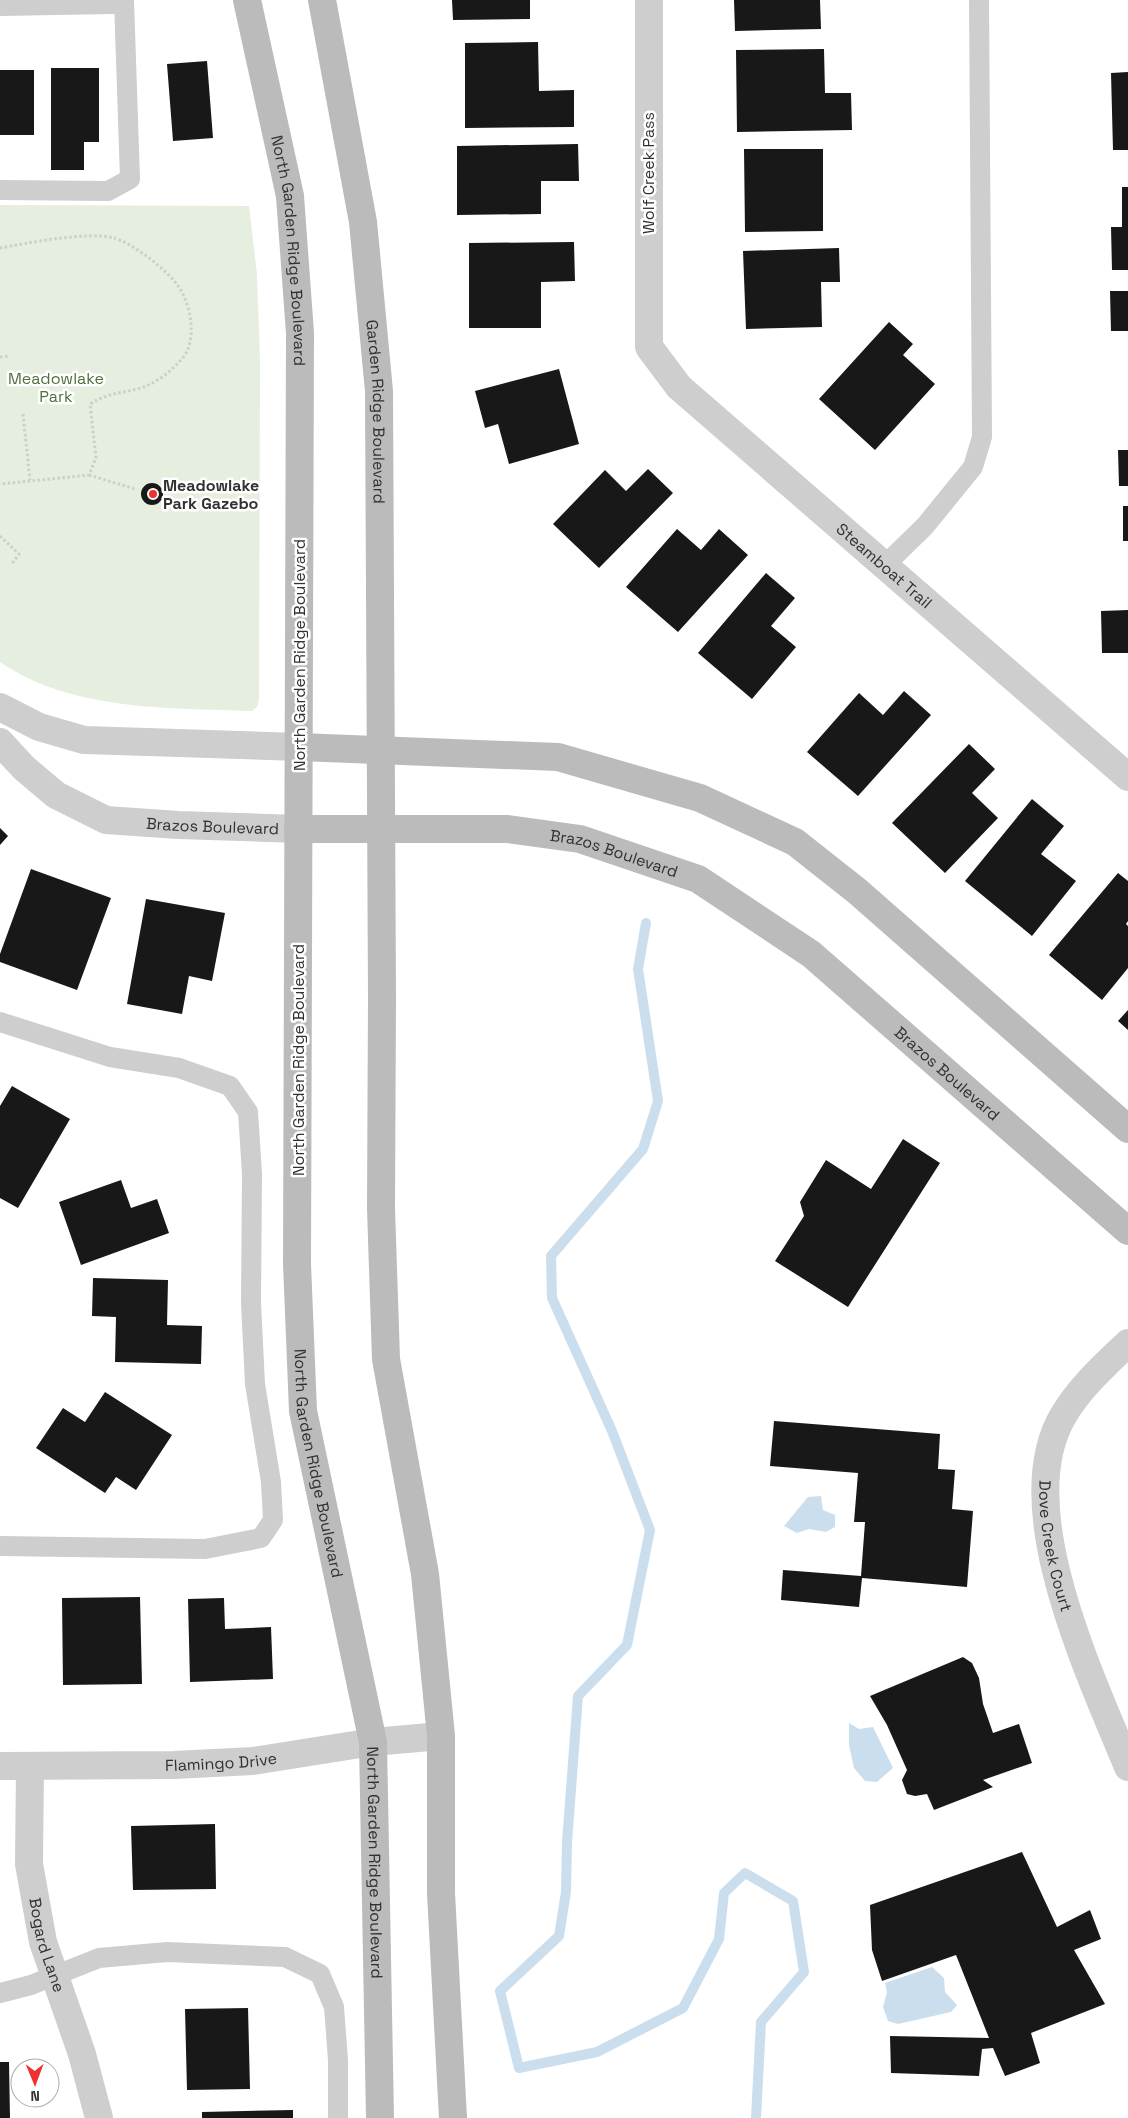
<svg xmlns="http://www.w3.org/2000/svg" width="1128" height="2118" font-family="'Space Grotesk',sans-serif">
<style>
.green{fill:#e6eedf}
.water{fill:#cbdeee}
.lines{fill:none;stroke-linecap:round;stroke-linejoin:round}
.stream{stroke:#cbdeee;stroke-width:10}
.building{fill:#181818}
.path{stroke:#cecece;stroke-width:3;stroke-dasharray:2.5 2.5;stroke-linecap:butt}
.lane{stroke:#cecece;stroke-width:20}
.street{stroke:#cecece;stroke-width:28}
.secondary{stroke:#bbb;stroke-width:28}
.poi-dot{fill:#ec3130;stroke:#fff;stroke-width:2}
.labels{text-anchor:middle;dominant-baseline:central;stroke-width:5;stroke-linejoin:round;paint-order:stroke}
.street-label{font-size:16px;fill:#313131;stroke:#fff}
.park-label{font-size:16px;fill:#506f3c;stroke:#fff}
.poi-label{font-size:16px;font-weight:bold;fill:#313131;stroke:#fff;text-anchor:start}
</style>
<rect width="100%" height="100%" fill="#fff"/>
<!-- green -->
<path class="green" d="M0,205l249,1 8,68 3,86 -1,340 -2,7 -5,4c-83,-3 -181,0 -252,-49z"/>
<!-- water -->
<path class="water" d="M821,1496l2,14 12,5v12l-9,5 -17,-3 -12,4 -13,-7 24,-29z
M849,1723l10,6 14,-2 20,41 -16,14 -12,-1 -11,-13 -5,-23z
M932,1967l12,11 1,14 12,13 -6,7 -53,12 -10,-3 -5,-14 4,-15 -2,-9z"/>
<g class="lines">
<!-- stream -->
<path class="stream" d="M646,923l-8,46 20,132 -15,48 -92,107 1,42 60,133 38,99 -23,115 -49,51 -11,146 -1,50 -7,44 -59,55 19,77 78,-16 86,-44 36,-69 5,-46 21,-20 48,28 11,71 -43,50 -5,96"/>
</g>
<!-- building -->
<path class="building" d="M452,0h78v19l-77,1z
M734,0h86l1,29 -86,2z
M538,42l1,49 35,-1v37l-109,1v-85z
M824,49l1,44h26l1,37 -115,2 -1,-82z
M207,61l6,77 -40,3 -6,-77z
M51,68h48v74h-15v28h-33z
M0,70h34v65h-34z
M1128,72v78h-15l-2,-77z
M578,144l1,37h-38v33l-84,1v-69z
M744,149h79v82l-78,1z
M1122,187h6v83h-16l-1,-43h11z
M574,242l1,39 -34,1v46h-72v-85z
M839,248l1,34h-19l1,45 -76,2 -3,-78z
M1110,291h18v40h-17z
M889,322l24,22 -10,11 32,29 -60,66 -56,-51z
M559,369l20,75 -70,20 -11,-40 -13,4 -10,-37z
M1118,450h10v36h-9z
M648,469l25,24 -74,75 -46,-44 52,-54 21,21z
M141 494a11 11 0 1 1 22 0a11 11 0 1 1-22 0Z
M1123,506h5v35h-5z
M677,529l24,21 18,-21 29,26 -70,77 -52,-45z
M766,573l29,25 -24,28 25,21 -44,52 -54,-46z
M1128,610v43h-26l-1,-42z
M904,691l27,24 -73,81 -51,-44 52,-59 24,22z
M969,744l26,25 -23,24 26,25 -53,55 -53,-50z
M1032,799l32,27 -23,28 35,27 -44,55 -67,-55z
M0,828l8,8 -8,9z
M31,869l80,29 -34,92 -77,-28v-8z
M1118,873l10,8v40l-2,3 2,2v42l-26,32 -53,-45z
M146,899l79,14 -13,68 -23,-5 -7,38 -55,-10z
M1128,1010v20l-10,-9z
M12,1086l58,33 -52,89 -18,-10v-92z
M903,1139l37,24 -92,144 -73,-46 29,-45 -4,-14 26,-42 45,29z
M121,1180l10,28 26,-9 12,34 -88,32 -22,-63z
M93,1278l75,2 -1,45 35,1 -1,38 -86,-2 1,-45 -24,-1z
M105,1392l67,43 -36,55 -20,-13 -11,16 -69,-45 27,-40 22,14z
M774,1421l166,13 -2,35 17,1 -3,39 21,2 -6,76 -105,-9 -3,29 -78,-7 2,-30 78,6 4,-54h-11l4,-49 -88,-7z
M140,1597l2,87 -79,1 -1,-87z
M224,1598l1,31 46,-2 2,52 -83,3 -2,-83z
M963,1657l9,6 7,15 4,26 10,29 26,-9 13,39 -49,17 10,7 -59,23 -7,-16 -12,2 -8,-2 -5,-14 5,-10 -20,-45 -17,-29z
M215,1824l1,65 -83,1 -2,-64z
M1022,1852l35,75 33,-17 11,29 -27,11 31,54 -74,29 9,30 -35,13 -12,-28 -11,1 -3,27 -88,-3 -1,-37 99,2 -33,-83 -74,26 -10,-31 -2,-45z
M248,2008l2,81 -63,1 -2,-81z
M0,2062h9l1,56h-10z
M293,2110v8h-91v-6z"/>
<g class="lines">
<!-- path -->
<path class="path" d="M0,248c28,-5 87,-17 114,-10 18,5 49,29 61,44 16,19 24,59 6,78 -12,13 -27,25 -44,29 -20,5 -29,4 -47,15l6,54 -7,17 -89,9
M0,357l10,-1
M23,414l7,66
M89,475l46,14
M0,536l19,18 -8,11"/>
<!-- lane -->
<path class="lane" d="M0,190l108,1 22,-12 -6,-179
M885,565l40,-39 48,-59 9,-30 -3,-437
M0,1022l110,35 69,11 51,18 18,26 4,62 -1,129 4,81 16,98 2,38 -12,18 -56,11 -205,-3
M0,1993l31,-8 68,-27 68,-6 118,5 35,17 14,33 4,53v58"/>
<!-- street -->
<g class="street">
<path id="s1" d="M649,0v347l30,40 449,390"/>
<path d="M0,2l113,-2"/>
<path d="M0,707l39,20 45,13 215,7"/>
<path id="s2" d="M0,742l24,26 32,27 50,25 72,5 120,4"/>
<path id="s3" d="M1128,1343c-23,22 -49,45 -65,73 -54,92 29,262 65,351"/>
<path id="s4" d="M0,1766l174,-1 79,-4 120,-19 68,-6"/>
<path id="s5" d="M30,1766l-1,98 14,78 39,112 17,64"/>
</g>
<!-- secondary -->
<g class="secondary">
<path id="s6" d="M247,0l43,196 10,137 -3,931 6,147 70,331 7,376"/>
<path id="s7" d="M322,0l41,222 16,169 3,607 -1,210 5,151 39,215 16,162v157l12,225"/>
<path d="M299,747l259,10 142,41 95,44 62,49 271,238"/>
<path id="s8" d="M298,829h210l72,10 118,40 113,75 317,277"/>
</g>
</g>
<!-- markers -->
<circle class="poi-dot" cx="153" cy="494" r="5"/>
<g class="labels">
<!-- street labels -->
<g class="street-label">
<text transform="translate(648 173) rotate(-90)">Wolf Creek Pass</text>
<text stroke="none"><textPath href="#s6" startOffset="255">North Garden Ridge Boulevard</textPath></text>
<text stroke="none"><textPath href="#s7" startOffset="416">Garden Ridge Boulevard</textPath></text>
<text stroke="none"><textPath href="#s1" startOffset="669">Steamboat Trail</textPath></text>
<text transform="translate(299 655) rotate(-90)">North Garden Ridge Boulevard</text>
<text stroke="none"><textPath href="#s2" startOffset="240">Brazos Boulevard</textPath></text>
<text stroke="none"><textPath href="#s8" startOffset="319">Brazos Boulevard</textPath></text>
<text transform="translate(298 1060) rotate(-90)">North Garden Ridge Boulevard</text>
<text stroke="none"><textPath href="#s8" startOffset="724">Brazos Boulevard</textPath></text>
<text stroke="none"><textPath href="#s6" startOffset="1470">North Garden Ridge Boulevard</textPath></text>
<text stroke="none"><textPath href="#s3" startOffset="232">Dove Creek Court</textPath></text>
<text stroke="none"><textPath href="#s4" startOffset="221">Flamingo Drive</textPath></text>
<text stroke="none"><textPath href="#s6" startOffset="1875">North Garden Ridge Boulevard</textPath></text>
<text stroke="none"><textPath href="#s5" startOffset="181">Bogard Lane</textPath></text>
</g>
<!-- park labels -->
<g class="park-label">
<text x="56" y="378">Meadowlake<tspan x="56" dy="18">Park</tspan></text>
</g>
<!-- poi labels -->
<g class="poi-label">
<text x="163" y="485">Meadowlake<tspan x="163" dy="18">Park Gazebo</tspan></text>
</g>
</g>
<!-- north arrow -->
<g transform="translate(35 2083) rotate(179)"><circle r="24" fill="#ffffff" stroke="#adadad"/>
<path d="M0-4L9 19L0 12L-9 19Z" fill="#ec3130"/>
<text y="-8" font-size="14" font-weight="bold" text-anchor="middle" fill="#313131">N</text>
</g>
</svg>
